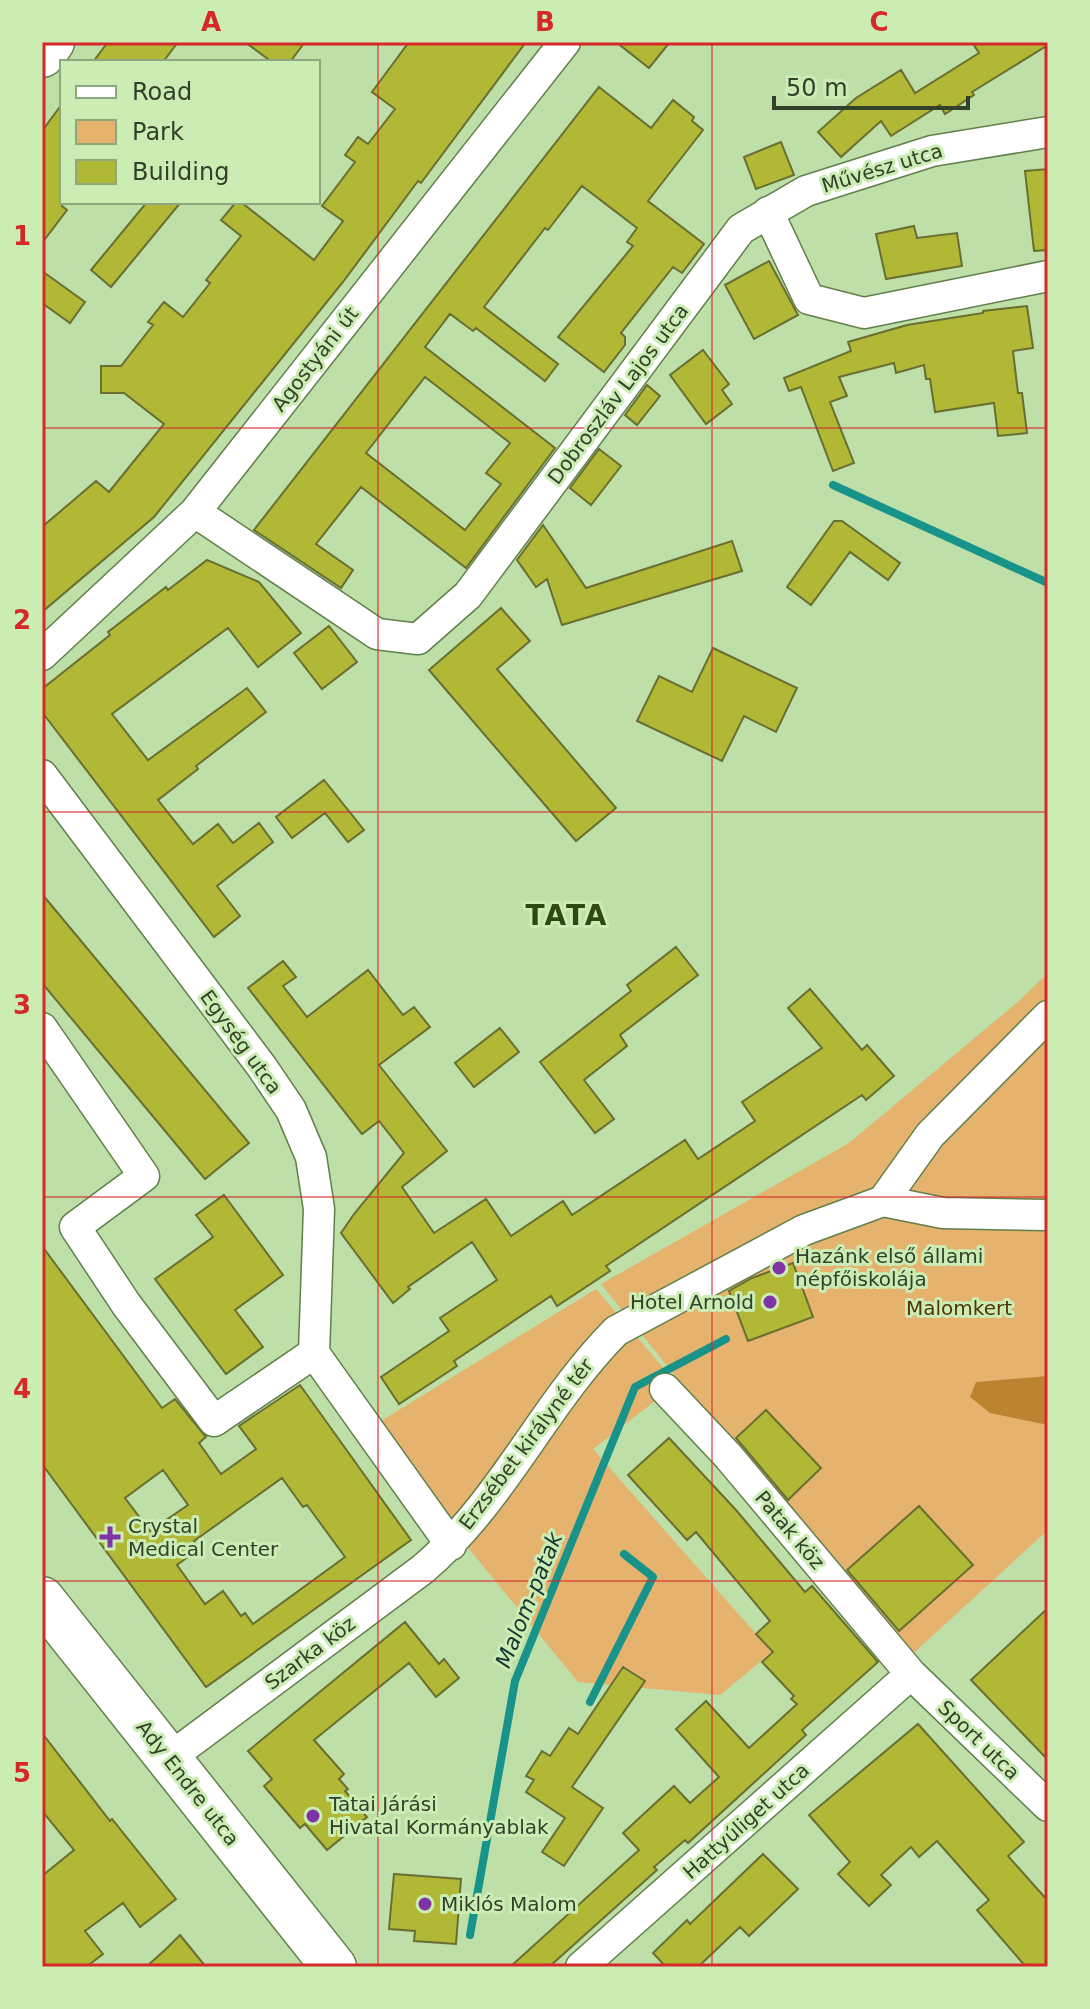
<svg xmlns="http://www.w3.org/2000/svg" width="1090" height="2009" font-family="'DejaVu Sans',sans-serif">
<style>
.green{fill:#e6b36f}
.forest{fill:#bc8431}
.lines{fill:none;stroke-linecap:round;stroke-linejoin:round}
.stream{stroke:#17938a;stroke-width:8}
.building{fill:#b0b835;stroke:#696e31;stroke-width:2;fill-rule:evenodd}
.minor-casing{stroke:#617f4b;stroke-width:33}
.primary-casing{stroke:#617f4b;stroke-width:47}
.minor{stroke:#fff;stroke-width:30}
.primary{stroke:#fff;stroke-width:44}
.grid{fill:none;stroke:#d62828;stroke-width:2;stroke-opacity:0.55}
.poi-dot{fill:#8033a4;stroke:#cbedb4;stroke-width:3}
.labels{text-anchor:middle;dominant-baseline:central;stroke-width:6;stroke-linejoin:round;paint-order:stroke}
.street-label{font-size:20px;fill:#33412a;stroke:#cbedb4}
.poi-label{font-size:20px;fill:#33412a;stroke:#cbedb4;text-anchor:start}
.park-label{font-size:20px;fill:#523506;stroke:#cbedb4}
.water-label{font-size:22px;font-style:italic;fill:#173534;stroke:#cbedb4}
.district-label{font-size:28px;font-weight:bold;letter-spacing:2px;fill:#2e4916;stroke:#cbedb4}
.neatline{fill:none;stroke:#d62828;stroke-width:3}
.grid-label{font-size:26px;text-anchor:middle;font-weight:bold;fill:#d62828}
</style>
<rect width="100%" height="100%" fill="#bedfa7"/>
<!-- green -->
<path class="green" d="M1048,973v557l-143,131 -304,-377 248,-141 170,-142z
M596,1289l81,95 -84,65 179,203 -52,43 -142,-13 -126,-154 -76,-104z"/>
<!-- forest -->
<path class="forest" d="M1048,1376v49l-58,-12 -20,-16 6,-15z"/>
<g class="lines">
<!-- stream -->
<path class="stream" d="M833,485l215,98
M590,1702l63,-125 -29,-23
M470,1935l45,-254 120,-294 91,-48"/>
</g>
<!-- building -->
<path class="building" d="M108,42h70l-15,20h-70z
M245,42h60l-15,20h-18z
M409,42h117l-105,141 -3,-2 -75,101 -189,235 -112,95v-85l54,-46 13,11 55,-68 -40,-31h-23v-27h20l32,-41 -5,-3 16,-20 19,15 27,-34 -4,-3 35,-44 -20,-16 15,-18h5l73,58 29,-39 -21,-15 33,-44 -10,-7 13,-18 10,7 27,-35 -23,-17z
M616,42h54l-21,26z
M972,42h76v3l-76,47 2,3 -29,19 -5,-9 -49,31 -10,-15 -40,36 -23,-25 38,-34 45,-28 14,23 64,-40z
M599,87l52,41 22,-28 21,17 -2,4 11,9 -55,71 56,43 -22,29 -9,-6 -52,66 4,4v8l-21,27 -46,-35 75,-91 -6,-4 10,-14 -55,-42 -34,44 -3,-2 -61,79 74,57 -13,17 -69,-53 -3,3 -23,-17 -25,33 130,101 -89,120 -105,-81 -45,57 37,26 -12,18 -87,-58zM425,377l85,66 -24,30 15,11 -36,46 -99,-77z
M62,104v102l5,4 -25,33v-112z
M781,142l13,33 -38,14 -12,-32z
M1048,169v81l-14,1 -9,-80z
M147,202h34l-70,85 -20,-17z
M914,226l3,12 40,-5 5,33 -76,13 -10,-45z
M769,261l29,54 -44,24 -29,-54z
M42,271l43,31 -15,21 -28,-20z
M1027,306l6,42 -20,3 5,42h4l5,40 -29,3 -4,-33 -59,9 -5,-33h-4l-2,-14 -28,8 -2,-10 -55,14 8,19 -17,6 24,61 -21,8 -32,-84 -12,4 -5,-13 67,-27 -3,-9 59,-17 76,-12v-2z
M703,350l26,34 -7,6 10,14 -26,20 -36,-49z
M647,385l13,11 -23,29 -12,-10z
M599,449l22,17 -30,39 -21,-17z
M834,521h8l58,42 -12,17 -38,-28 -39,53 -24,-18z
M543,525l43,63 146,-47 10,30 -180,54 -15,-46 -11,8 -19,-27z
M207,560l52,22 42,51 -43,34 -30,-39 -116,86 36,46 99,-72 19,24 -70,54 2,3 -40,31 35,44 25,-20 15,19 26,-20 14,19 -56,44 23,30 -26,21 -172,-225v-23l68,-54 -2,-3 58,-45 2,3z
M501,608l29,33 -33,28 119,139 -40,33 -147,-171z
M329,626l28,36 -35,27 -28,-36z
M713,648l84,40 -21,44 -32,-16 -22,45 -85,-40 22,-45 33,16z
M324,780l40,50 -16,12 -23,-29 -33,25 -16,-21z
M42,894l207,249 -44,36 -163,-196z
M676,947l22,28 -78,60 7,11 -43,34 30,39 -19,14 -55,-71 91,-71 -4,-6z
M283,961l13,16 -13,9 24,31 61,-47 35,45 11,-8 16,20 -51,38 68,86 -45,36 32,46 52,-34 25,37 52,-35 9,14 113,-75 13,19 57,-38 -13,-19 80,-54 -34,-40 22,-19 52,61 5,-5 27,31 -28,24 -4,-5 -256,171 4,5 -53,35 -6,-10 -97,65 3,5 -58,38 -18,-27 68,-46 -9,-13 57,-38 -25,-38 -64,45 2,2 -17,14 -52,-70 13,-19 50,-61 -25,-32 -17,13 -114,-146z
M500,1028l19,24 -45,35 -19,-24z
M224,1195l59,80 -48,35 28,37 -37,27 -71,-95 58,-42 -17,-22z
M42,1246l120,162 13,-9 31,38 -7,6 22,31 35,-25 -17,-23 61,-41 111,155 -205,147 -164,-223zM163,1470l25,35 -38,26 -25,-33zM282,1478l21,29 4,-2 38,52 -92,67 -8,-11 -4,3 -18,-25 -18,13 -28,-39 22,-16 -5,-8z
M793,1263l20,54 -65,24 -19,-50 23,-13z
M766,1410l55,58 -33,32 -52,-62z
M669,1438l67,72 69,82 7,-6 66,76 -76,68 4,5 -118,108 -3,-3 -31,27 3,3 -108,97h-39l129,-117 -16,-17 51,-47 16,17 29,-26 -43,-48 30,-28 43,47 48,-44 -6,-5 3,-3 -32,-34 11,-10 -17,-18 14,-13 -74,-89 -9,8 -59,-65z
M919,1506l54,59 -74,66 -52,-61z
M1048,1608v152l-77,-80z
M405,1622l34,42 5,-5 15,19 -23,19 -27,-34 -95,77 30,34 -5,5 9,10 -3,2 22,26 -40,33 -22,-26 -5,4 -36,-42 8,-7 -24,-28z
M623,1667l22,14 -73,106 31,21 -39,58 -22,-14 23,-34 -39,-26 8,-12 -8,-4 16,-25 8,5 19,-28 9,6z
M918,1724l106,118 -16,14 40,45v66h-22l-49,-57 12,-10 -52,-59 -18,16 -8,-10 -30,28 10,10 -22,21 -31,-32 12,-12 -41,-47z
M42,1733l68,88 2,-2 64,80 -36,28 -17,-24 -38,28 18,23 -17,13h-44v-91l32,-26 -32,-39z
M763,1854l35,35 -49,47 -9,-9 -42,40h-32l-13,-14 34,-33 3,4z
M394,1874l67,5 -5,65 -42,-3 1,-10 -26,-2z
M180,1935l26,32h-60l20,-18z"/>
<g class="lines">
<defs>
<path id="minor" d="M768,212l41,87 55,14 184,-37
M195,512l182,122 41,5 50,-44 273,-366 65,-38 126,-40 116,-19
M42,655l153,-143 370,-470
M42,775l220,292 29,43 20,47 8,52 -5,144 137,192
M42,1028l102,148 -69,51 51,77 88,117 100,-68
M883,1201l47,-66 118,-119
M883,1201l60,12 105,2
M665,1389l63,67 183,218 137,132
M168,1759l255,-190c80,-68 119,-163 193,-238l188,-101 79,-29
M581,1967l330,-293"/>
<path id="primary" d="M42,55l10,-13
M42,1599l292,368"/>
</defs>
<!-- minor casing -->
<use href="#minor" class="minor-casing"/>
<!-- primary casing -->
<use href="#primary" class="primary-casing"/>
<!-- minor -->
<use href="#minor" class="minor"/>
<!-- primary -->
<use href="#primary" class="primary"/>
</g>
<!-- grid -->
<path class="grid" d="M378,42v1925M712,42v1925M42,428h1006M42,812h1006M42,1197h1006M42,1581h1006"/>
<!-- markers -->
<g class="poi-dot">
<circle cx="779" cy="1268" r="8"/>
<circle cx="770" cy="1302" r="8"/>
<path d="M106 1525h8v8h8v8h-8v8h-8v-8h-8v-8h8z"/>
<circle cx="313" cy="1816" r="8"/>
<circle cx="425" cy="1904" r="8"/>
</g>
<g class="labels">
<!-- street labels -->
<g class="street-label">
<text transform="translate(882 168) rotate(-17)">Művész utca</text>
<text transform="translate(315 359) rotate(-52)">Agostyáni út</text>
<text transform="translate(618 394) rotate(-53)">Dobroszláv Lajos utca</text>
<text transform="translate(241 1042) rotate(54)">Egység utca</text>
<text transform="translate(526 1444) rotate(-53)">Erzsébet királyné tér</text>
<text transform="translate(790 1530) rotate(50)">Patak köz</text>
<text transform="translate(310 1653) rotate(-37)">Szarka köz</text>
<text transform="translate(979 1740) rotate(44)">Sport utca</text>
<text transform="translate(188 1783) rotate(52)">Ady Endre utca</text>
<text transform="translate(746 1821) rotate(-42)">Hattyúliget utca</text>
</g>
<!-- poi labels -->
<g class="poi-label">
<text x="795" y="1256">Hazánk első állami<tspan x="795" dy="23">népfőiskolája</tspan></text>
<text x="754" y="1302" text-anchor="end">Hotel Arnold</text>
<text x="128" y="1526">Crystal<tspan x="128" dy="23">Medical Center</tspan></text>
<text x="329" y="1804">Tatai Járási<tspan x="329" dy="23">Hivatal Kormányablak</tspan></text>
<text x="441" y="1904">Miklós Malom</text>
</g>
<!-- park labels -->
<g class="park-label">
<text x="959" y="1308">Malomkert</text>
</g>
<!-- water labels -->
<g class="water-label">
<text transform="translate(529 1600) rotate(-68)">Malom-patak</text>
</g>
<!-- district labels -->
<g class="district-label">
<text x="567" y="915">TATA</text>
</g>
</g>
<!-- border -->
<rect width="1090" height="2009" fill="none" stroke="#cbedb4" stroke-width="88"/>
<!-- legend -->
<rect x="60" y="60" width="260" height="144" fill="#cbedb4" stroke="#8ea87d" stroke-width="2"/>
<rect x="76" y="86" width="40" height="12" fill="#ffffff" stroke="#8ea87d" stroke-width="2"/>
<text x="132" y="100" font-size="24" fill="#33412a">Road</text>
<rect x="76" y="120" width="40" height="24" fill="#e6b36f" stroke="#8ea87d" stroke-width="2"/>
<text x="132" y="140" font-size="24" fill="#33412a">Park</text>
<rect x="76" y="160" width="40" height="24" fill="#b0b835" stroke="#8ea87d" stroke-width="2"/>
<text x="132" y="180" font-size="24" fill="#33412a">Building</text>
<!-- scale -->
<path d="M774 96v12h194v-12" fill="none" stroke="#33412a" stroke-width="4"/>
<text x="786" y="96" font-size="24" fill="#33412a" stroke="#cbedb4" stroke-width="6" paint-order="stroke">50 m</text>
<rect x="44" y="44" width="1002" height="1921" class="neatline"/>
<g class="grid-label">
<text x="211" y="31">A</text>
<text x="545" y="31">B</text>
<text x="879" y="31">C</text>
<text x="22" y="245">1</text>
<text x="22" y="629">2</text>
<text x="22" y="1014">3</text>
<text x="22" y="1398">4</text>
<text x="22" y="1782">5</text>
</g>
</svg>
